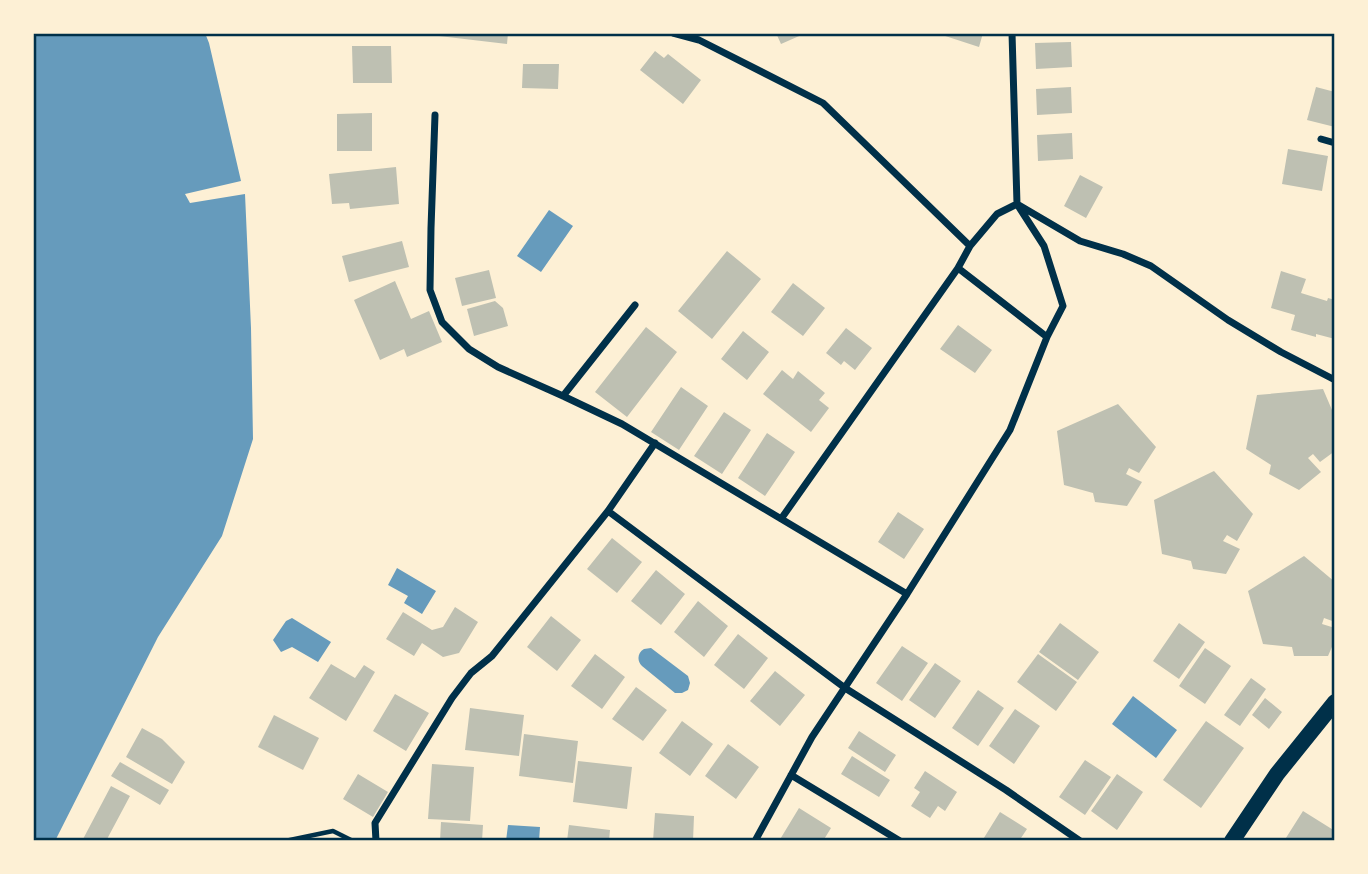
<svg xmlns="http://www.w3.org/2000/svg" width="1368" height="874" font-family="Signika,sans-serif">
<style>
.water{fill:#669bbc}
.building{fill:#bec0b2}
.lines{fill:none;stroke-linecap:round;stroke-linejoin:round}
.service{stroke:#003049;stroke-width:4.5}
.minor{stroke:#003049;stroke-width:7}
.primary{stroke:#003049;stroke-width:16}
.neatline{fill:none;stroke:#003049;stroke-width:2.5}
</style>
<rect width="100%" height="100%" fill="#fdf0d5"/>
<!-- water -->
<path class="water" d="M33,33h172l4,10 32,138 -56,13 5,9 55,-9 6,134 2,111 -31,97 -64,101 -103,204h-22z
M549,210l24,16 -32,46 -24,-16z
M397,568l39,23 -14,23 -18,-11 4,-7 -20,-11z
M292,618l39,24 -13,20 -26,-15 -11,5 -8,-12 13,-19z
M651,648l37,28 2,7 -2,7 -6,3h-7l-33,-27c-5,-5 -5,-13 2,-17z
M1133,696l44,34 -21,28 -44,-34z
M508,825l32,2 -1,14h-33z"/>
<!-- building -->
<path class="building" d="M439,33h69l-1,11 -68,-8z
M776,33h30l-25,11z
M936,33h47l-4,14z
M1071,42l1,25 -36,2 -1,-26z
M352,46h39l1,37h-39z
M655,51l9,7 4,-4 33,26 -18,24 -43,-34z
M523,64h36l-1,25 -36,-1z
M1071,87l1,26 -35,2 -1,-26z
M1316,87l19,5v35l-28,-7z
M372,113v38h-35v-37z
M1072,133l1,26 -35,2 -1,-26z
M1288,149l40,7 -6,35 -40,-7z
M396,167l3,37 -49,5 -1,-6 -17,1 -3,-30z
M1080,175l23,12 -17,31 -22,-12z
M402,241l7,26 -60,15 -7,-26z
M727,251l34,28 -49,60 -34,-28z
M489,270l7,28 -34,8 -7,-28z
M1281,271l25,8 -5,14 26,8 1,-3 7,2v39l-19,-5v3l-25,-7 4,-15 -24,-7z
M395,281l16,38 18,-8 13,31 -35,15 -3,-8 -24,11 -26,-60z
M793,283l32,25 -22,28 -32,-24z
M495,301l8,7 5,18 -34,10 -7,-27z
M958,325l34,25 -17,23 -35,-24z
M646,327l31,25 -50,65 -32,-25z
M846,328l26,20 -17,22 -11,-9 -3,4 -15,-12z
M743,331l26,21 -22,28 -26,-21z
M782,370l11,9 5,-8 27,22 -6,7 10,8 -18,24 -48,-38z
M681,387l27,19 -29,44 -28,-18z
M1323,389l12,28v34l-15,11 -7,-8 -5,4 13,14 -22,18 -30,-16 2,-9 -25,-16 11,-54z
M1118,404l38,43 -17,26 -10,-5 -3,6 16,8 -15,24 -32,-4 -2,-9 -29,-8 -7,-54z
M724,412l27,18 -29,44 -28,-18z
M767,433l28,19 -30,44 -27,-18z
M1214,471l39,43 -16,27 -10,-6 -4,6 17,8 -14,25 -33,-5 -2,-8 -29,-7 -8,-54z
M898,512l26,17 -20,30 -26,-17z
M612,538l30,24 -25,31 -30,-24z
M1304,556l31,26v40l-11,-4 -2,6 13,4v12l-7,16h-34l-2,-9 -29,-3 -15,-53z
M656,570l29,24 -24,31 -30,-24z
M698,601l30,25 -24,31 -30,-25z
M455,607l23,15 -19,31 -16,4 -21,-14 -8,13 -28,-17 17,-27 29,18 11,-3z
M551,616l30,24 -24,31 -30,-24z
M1060,623l39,29 -21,28 -39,-28z
M1179,623l26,19 -26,37 -26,-18z
M738,634l30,24 -24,31 -30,-24z
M902,646l26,17 -26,38 -26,-18z
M1205,648l26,18 -26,38 -26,-18z
M595,654l30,23 -23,32 -31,-23z
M1038,654l39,28 -21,29 -39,-29z
M935,663l26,18 -26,37 -26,-18z
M331,664l24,14 9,-13 11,7 -29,49 -37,-23z
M775,671l30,24 -25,31 -30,-25z
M1251,678l15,11 -26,37 -16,-11z
M636,687l31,23 -24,31 -31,-22z
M978,690l26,18 -26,38 -26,-18z
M395,694l34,19 -23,38 -33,-20z
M1265,698l17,14 -13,17 -17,-14z
M470,708l54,7 -5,41 -54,-6z
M1015,709l25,17 -26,38 -25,-18z
M274,715l45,23 -16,32 -45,-23z
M682,721l31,23 -23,32 -31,-23z
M1206,721l38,27 -43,60 -38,-28z
M142,728l20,11 23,23 -13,22 -46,-27z
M859,731l37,24 -11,17 -37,-24z
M524,734l54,7 -5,42 -54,-7z
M728,744l31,23 -23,32 -31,-23z
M852,756l38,24 -11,17 -38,-23z
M1085,760l26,17 -26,38 -26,-18z
M578,761l54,6 -5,42 -54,-7z
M120,762l49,28 -9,15 -49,-29z
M432,764l42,3 -4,54 -42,-2z
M925,771l32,21 -12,19 -7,-5 -8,12 -19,-12 9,-14 -6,-4z
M358,774l30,18 -15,25 -30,-18z
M1117,774l26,18 -26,38 -26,-19z
M111,786l19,10 -24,45h-24z
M799,808l32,20 -8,13h-44z
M1303,811l32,20v10h-51z
M1000,812l27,17 -8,12h-37z
M655,813l39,3 -1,25h-40z
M441,822l42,3 -1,16h-42z
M569,825l41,5 -1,11h-42z"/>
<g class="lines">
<!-- service -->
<path class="service" d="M285,841l48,-10 20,10"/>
<!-- minor -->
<path class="minor" d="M673,33l26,7 124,63 147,143 -12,22 89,69
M435,115l-4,113 -1,62 12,32 27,27 29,18 65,29 59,28 285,170
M1321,139l14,4
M970,246l27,-32 20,-10 63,37 43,13 28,12 77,54 53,32 54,28
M563,396l72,-91
M608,511l237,177 161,102 74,51
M781,519l177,-251
M791,775l109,66
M376,841l-1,-18 77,-125 19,-25 21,-17 116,-145 47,-68
M755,841l57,-104 95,-143 103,-164 37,-93 16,-31 -19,-60 -27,-42 -5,-171"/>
<!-- primary -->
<path class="primary" d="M1232,841l45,-67 58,-72"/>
</g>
<!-- border -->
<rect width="1368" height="874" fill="none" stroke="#fdf0d5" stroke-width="70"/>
<rect x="35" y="35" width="1298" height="804" class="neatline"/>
</svg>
